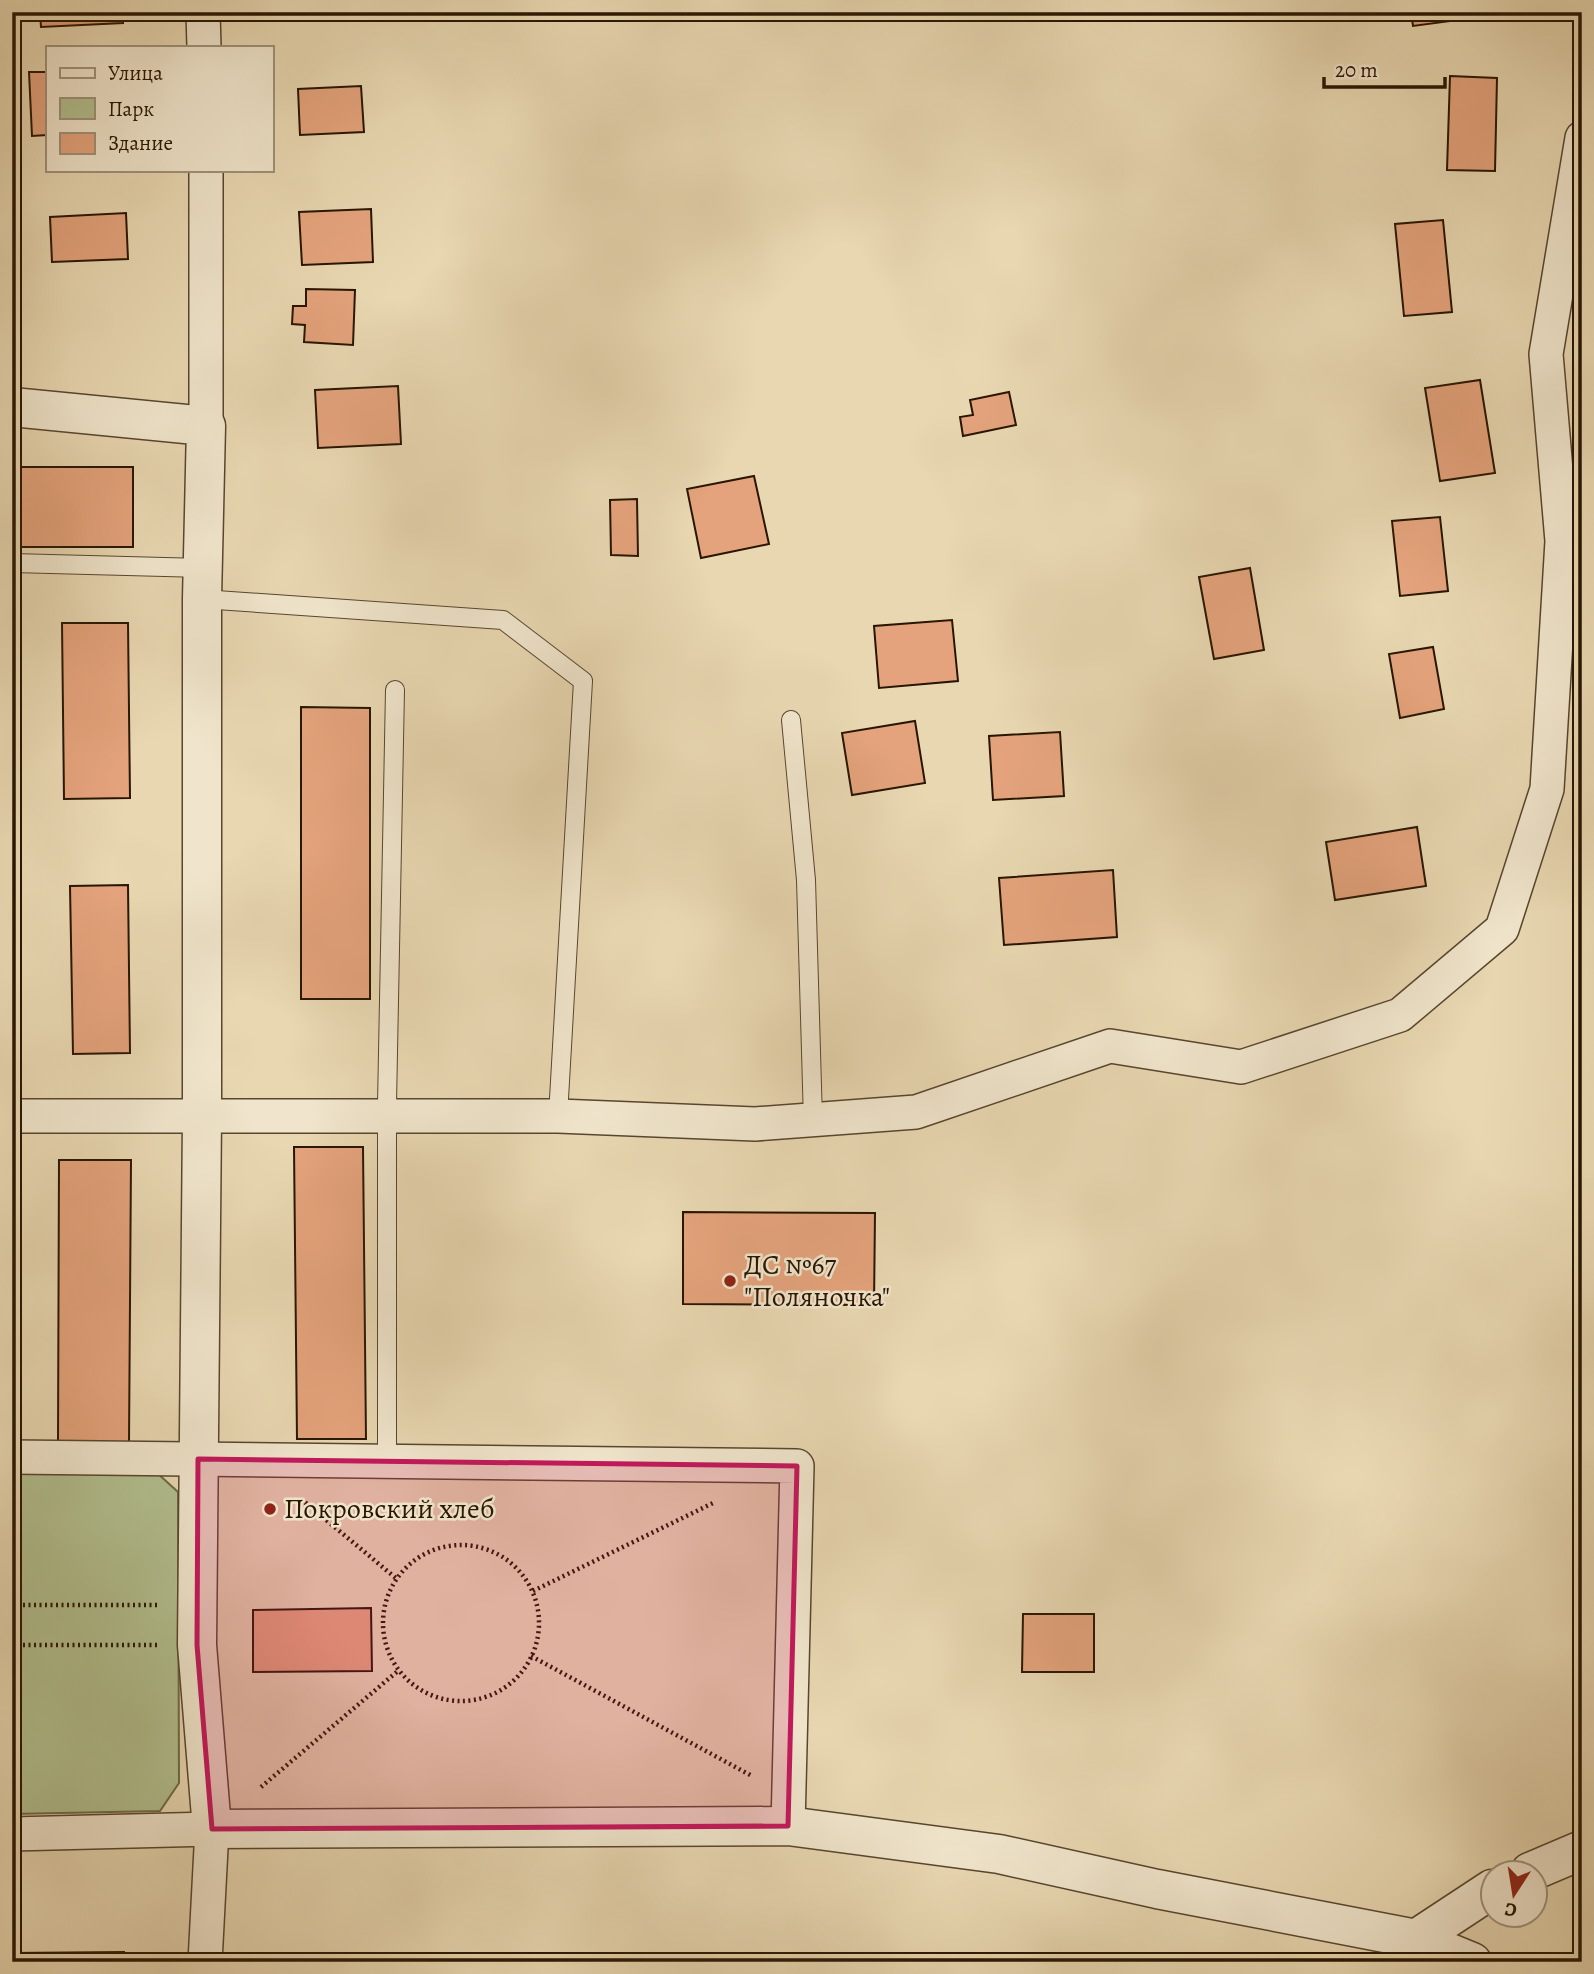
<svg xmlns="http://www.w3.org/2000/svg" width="1594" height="1974" font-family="Alegreya,serif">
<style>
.green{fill:#b2bf8f;stroke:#6d6a48;stroke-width:2}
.building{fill:#e4a37c;stroke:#281602;stroke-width:2}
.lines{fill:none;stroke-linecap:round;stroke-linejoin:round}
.service-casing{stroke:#58462e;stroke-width:20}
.minor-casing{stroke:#58462e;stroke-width:36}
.tertiary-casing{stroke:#58462e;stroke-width:41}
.path{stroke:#281602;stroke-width:4.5;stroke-dasharray:2 3.5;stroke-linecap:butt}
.service{stroke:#f0e5cc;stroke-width:18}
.minor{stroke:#f0e5cc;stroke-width:33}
.tertiary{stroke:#f0e5cc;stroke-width:38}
.marked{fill:#c2185b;fill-opacity:0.2;stroke:#c2185b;stroke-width:5;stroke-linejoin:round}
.poi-dot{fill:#8f2418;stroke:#f0e5cc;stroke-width:2.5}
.labels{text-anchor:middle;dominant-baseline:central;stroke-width:5;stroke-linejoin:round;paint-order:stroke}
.poi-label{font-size:28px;fill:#281602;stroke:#f0e5cc;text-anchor:start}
</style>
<rect width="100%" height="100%" fill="#e8d7b1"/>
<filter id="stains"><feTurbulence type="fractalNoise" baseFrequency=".00286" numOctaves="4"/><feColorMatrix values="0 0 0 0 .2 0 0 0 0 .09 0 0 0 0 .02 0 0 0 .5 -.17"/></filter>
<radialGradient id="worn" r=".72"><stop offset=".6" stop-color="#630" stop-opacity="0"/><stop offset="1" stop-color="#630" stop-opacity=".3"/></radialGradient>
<!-- green -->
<path class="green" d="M12,1471l144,1 22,20 1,291 -19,28 -148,3z"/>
<!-- building -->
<path class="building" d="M40,12h83v11l-82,4z
M297,12h61v6l-60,2z
M1411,12h77l1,4 -76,10z
M29,72h18v63l-15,1z
M1450,76l47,2 -2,93 -48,-1z
M361,86l3,46 -64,3 -2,-46z
M371,209l2,53 -71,3 -3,-53z
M126,213l2,46 -76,3 -2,-45z
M1443,220l9,92 -48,4 -9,-92z
M306,289l49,1 -2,55 -49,-3 1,-17 -13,-1 1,-18h13z
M1480,380l15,93 -55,8 -15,-93z
M398,386l3,58 -83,4 -3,-58z
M1009,392l7,33 -53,11 -3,-19 13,-2 -3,-15z
M12,467h121v80h-121z
M754,476l15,68 -68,14 -14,-69z
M637,499l1,57 -27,-1 -1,-55z
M1440,517l8,74 -48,5 -8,-75z
M1250,568l14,82 -50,9 -15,-82z
M952,620l6,61 -79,7 -5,-62z
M62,623h66l2,175 -66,1z
M1433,647l11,62 -44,9 -11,-64z
M301,707l69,1v291h-69z
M915,721l10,62 -73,12 -10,-62z
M1060,732l4,64 -71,4 -4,-64z
M1417,827l9,59 -91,14 -9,-58z
M1113,870l4,67 -113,8 -5,-67z
M128,885l2,168 -57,1 -3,-168z
M294,1147h69l3,292h-69z
M59,1160h72l-2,283h-71z
M683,1212l192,1 -1,92 -191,-1z
M371,1608l1,63 -119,1v-62z
M1023,1614h71v58h-72z
M124,1952v10h-112v-9z
M819,1956l29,6h-31z"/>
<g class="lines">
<defs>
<path id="service" d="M12,563l191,5
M202,599l301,21 80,61 -25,435
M791,720l15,160 7,240
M387,1462v-358l8,-414"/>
<path id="minor" d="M203,12l1,35
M206,170v256
M12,1116h546l197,8 161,-12 194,-66 131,21 159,-52 102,-86 45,-140 15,-248 -16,-187 36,-216
M12,1457l785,9 -9,360
M12,1834l200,-5 -7,133"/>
<path id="tertiary" d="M12,407l194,19 -4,173v518l-5,528 15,184 576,-3 211,28 158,35 259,50 56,23
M1530,1872l52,-22
M1416,1939l76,-50"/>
</defs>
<!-- service casing -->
<use href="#service" class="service-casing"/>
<!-- minor casing -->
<use href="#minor" class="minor-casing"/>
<!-- tertiary casing -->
<use href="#tertiary" class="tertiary-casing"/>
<!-- path -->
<path class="path" d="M301,1499l96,80
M383 1623a78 78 0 1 1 156 0a78 78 0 1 1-156 0Z
M533,1591l180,-88
M12,1605h145
M12,1645h145
M531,1656l221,120
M261,1787l138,-117"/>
<!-- service -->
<use href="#service" class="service"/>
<!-- minor -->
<use href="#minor" class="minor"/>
<!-- tertiary -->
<use href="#tertiary" class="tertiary"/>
</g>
<!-- marked area -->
<path class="marked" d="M198,1459l599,7 -9,360 -576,3 -15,-184z"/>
<!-- markers -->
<g class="poi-dot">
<circle cx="730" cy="1281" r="7"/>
<circle cx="270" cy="1509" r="7"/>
</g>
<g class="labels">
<!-- poi labels -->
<g class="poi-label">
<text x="744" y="1265">ДС №67<tspan x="744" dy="32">"Поляночка"</tspan></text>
<text x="284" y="1509">Покровский хлеб</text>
</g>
</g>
<!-- margin -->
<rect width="1594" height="1974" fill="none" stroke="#e8d7b1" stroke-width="42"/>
<rect x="14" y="14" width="1566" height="1946" fill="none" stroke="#281602" stroke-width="3.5"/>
<rect x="21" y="21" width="1552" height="1932" fill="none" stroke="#281602" stroke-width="2"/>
<!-- legend -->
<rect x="46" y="46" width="228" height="126" fill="#f0e5cc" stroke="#a0927b" stroke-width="2"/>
<rect x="60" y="68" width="35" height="10" fill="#f0e5cc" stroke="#a0927b" stroke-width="2"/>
<text x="108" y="80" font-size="21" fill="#281602">Улица</text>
<rect x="60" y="98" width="35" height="21" fill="#b2bf8f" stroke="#a0927b" stroke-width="2"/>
<text x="108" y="116" font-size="21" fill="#281602">Парк</text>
<rect x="60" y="133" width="35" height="21" fill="#e4a37c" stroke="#a0927b" stroke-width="2"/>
<text x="108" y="150" font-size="21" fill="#281602">Здание</text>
<!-- north arrow -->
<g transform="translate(1514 1894) rotate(192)"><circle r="33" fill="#f0e5cc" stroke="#a0927b" stroke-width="2"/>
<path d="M0-5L12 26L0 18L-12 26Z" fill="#8f2418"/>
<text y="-10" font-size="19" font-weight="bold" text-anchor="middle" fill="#281602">С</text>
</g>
<!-- scale -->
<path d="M1324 77v10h121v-10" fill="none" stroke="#281602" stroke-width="3.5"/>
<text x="1335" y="77" font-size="21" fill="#281602" stroke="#f0e5cc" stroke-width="5" paint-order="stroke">20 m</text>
<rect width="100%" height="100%" filter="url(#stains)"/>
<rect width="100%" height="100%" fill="url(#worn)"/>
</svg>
